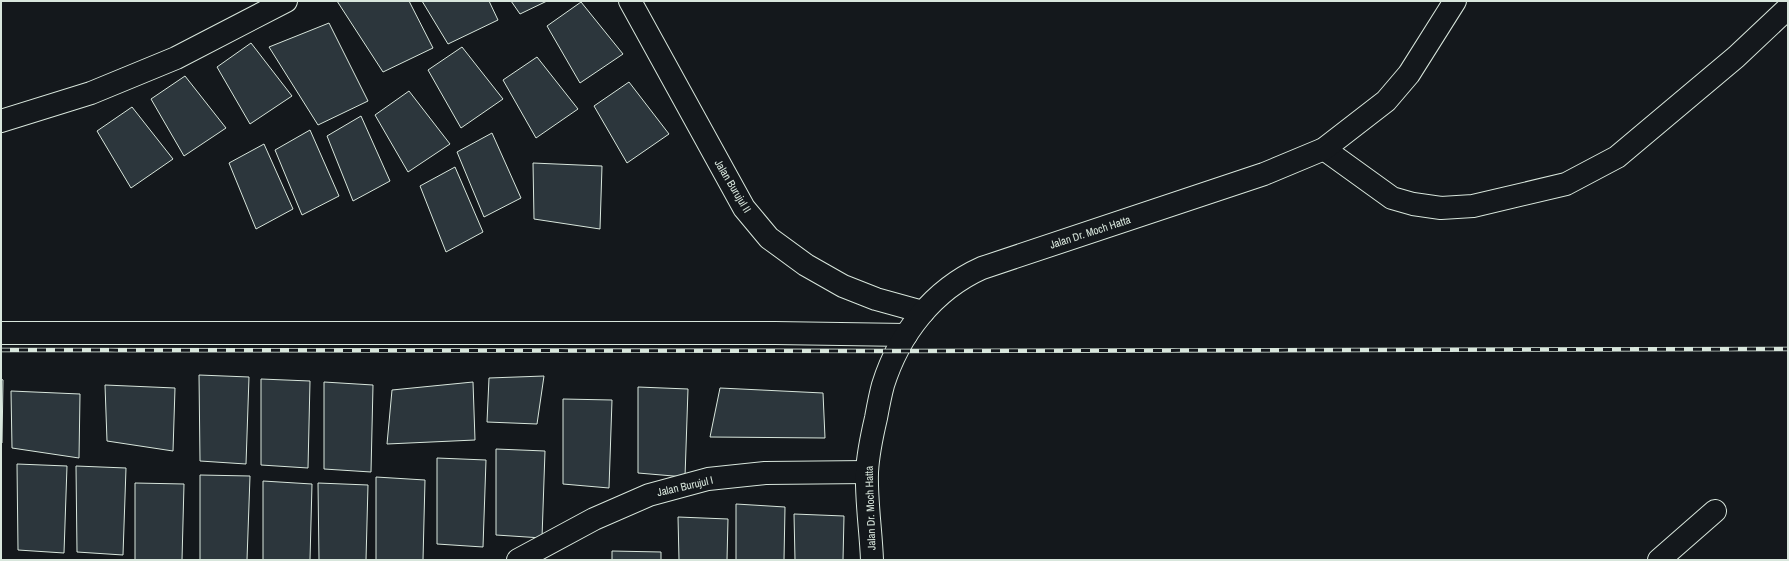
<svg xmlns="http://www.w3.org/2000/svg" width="1789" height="561" font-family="'Archivo Narrow',sans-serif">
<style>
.building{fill:#2c363c;stroke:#d8e6dc}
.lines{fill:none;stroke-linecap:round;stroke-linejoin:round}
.minor-casing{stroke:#d8e6dc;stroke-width:24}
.trunk-casing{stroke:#d8e6dc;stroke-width:24}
.minor{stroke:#14181c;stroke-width:22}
.trunk{stroke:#14181c;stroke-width:22}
.rail-casing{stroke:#d8e6dc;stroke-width:4.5}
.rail{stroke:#14181c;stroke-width:3;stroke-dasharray:9;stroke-linecap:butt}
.labels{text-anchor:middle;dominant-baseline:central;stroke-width:3;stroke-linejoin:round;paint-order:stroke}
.street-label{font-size:11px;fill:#d8e6dc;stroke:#14181c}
</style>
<rect width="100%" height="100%" fill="#14181c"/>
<!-- building -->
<path class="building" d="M337,1h72l24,47 -50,24z
M422,1h67l9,19 -50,24z
M511,1h36l-27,13z
M581,2l42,52 -43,29 -33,-57z
M329,23l39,78 -50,24 -49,-78z
M251,43l41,53 -42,28 -33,-57z
M462,47l41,52 -42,29 -33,-58z
M537,57l41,52 -42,29 -33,-58z
M185,76l41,52 -42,28 -33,-57z
M629,82l40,52 -42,29 -33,-57z
M409,91l41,53 -42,28 -33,-57z
M132,107l41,52 -42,29 -34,-57z
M361,116l29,65 -37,20 -26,-65z
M310,130l29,66 -37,19 -27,-65z
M492,133l29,65 -37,19 -27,-65z
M264,144l29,65 -37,20 -27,-66z
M533,163l69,3 -2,63 -66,-10z
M455,167l28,65 -37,20 -26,-66z
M199,375l50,2 -3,87 -46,-3z
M544,376l-7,48 -50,-2 2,-44z
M1,379l2,1 -1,63h-1z
M261,379l49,2 -2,87 -47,-3z
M324,382l49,3 -2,87 -47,-3z
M473,382l2,58 -88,4 5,-54z
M105,385l70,3 -2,63 -66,-10z
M638,387l50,2 -3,88 -47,-4z
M720,388l103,5 2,45 -115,-1z
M11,391l69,3 -1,64 -67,-10z
M563,399l49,1 -3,88 -46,-4z
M496,449l49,2 -3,87 -46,-3z
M437,458l49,2 -3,87 -46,-3z
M17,464l50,2 -3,87 -46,-3z
M76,466l50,2 -3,87 -46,-3z
M200,475l50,1 -3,84h-47z
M376,477l49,3 -2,80h-47z
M263,481l49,3 -2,76h-47z
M135,483l49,1 -2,76h-47z
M318,483l50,2 -2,75h-47z
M736,504l49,3 -1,53h-48z
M794,514l50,2 -1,44h-48z
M678,517l50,2 -1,41h-48z
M612,551l49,1v8h-49z"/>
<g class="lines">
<defs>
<path id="minor" d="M630,1l114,207 25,30 37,27 37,21 33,13 47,13
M1,121l90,-28 85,-35 110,-57
M1324,149l68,49 21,6 28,4 32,-2 93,-22 51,-27 119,-100 52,-49
M1,333h774l131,2
M518,560l76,-41 55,-24 59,-16 57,-6 102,-1
M1659,560l56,-49"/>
<path id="trunk" d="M872,560c-1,-28 -6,-60 -5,-88 1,-18 5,-37 9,-54 2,-11 4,-22 7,-33 16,-51 50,-95 99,-117l282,-94 60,-25 62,-48 23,-27 46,-73"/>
</defs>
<!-- minor casing -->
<use href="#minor" class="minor-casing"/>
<!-- trunk casing -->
<use href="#trunk" class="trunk-casing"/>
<!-- minor -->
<use href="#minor" class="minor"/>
<!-- trunk -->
<use href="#trunk" class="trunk"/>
<defs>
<path id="rail" d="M1,350l896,1 891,-2"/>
</defs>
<!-- rail casing -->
<use href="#rail" class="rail-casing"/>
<!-- rail -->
<use href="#rail" class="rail"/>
</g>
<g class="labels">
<!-- street labels -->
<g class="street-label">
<text transform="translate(733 186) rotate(59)">Jalan Burujul II</text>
<text transform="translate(1090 232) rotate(-18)">Jalan Dr. Moch Hatta</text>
<text transform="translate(685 486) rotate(-13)">Jalan Burujul I</text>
<text transform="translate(870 508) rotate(-92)">Jalan Dr. Moch Hatta</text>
</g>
</g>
<!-- border -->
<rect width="1789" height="561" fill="none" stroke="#d8e6dc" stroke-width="4"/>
</svg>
